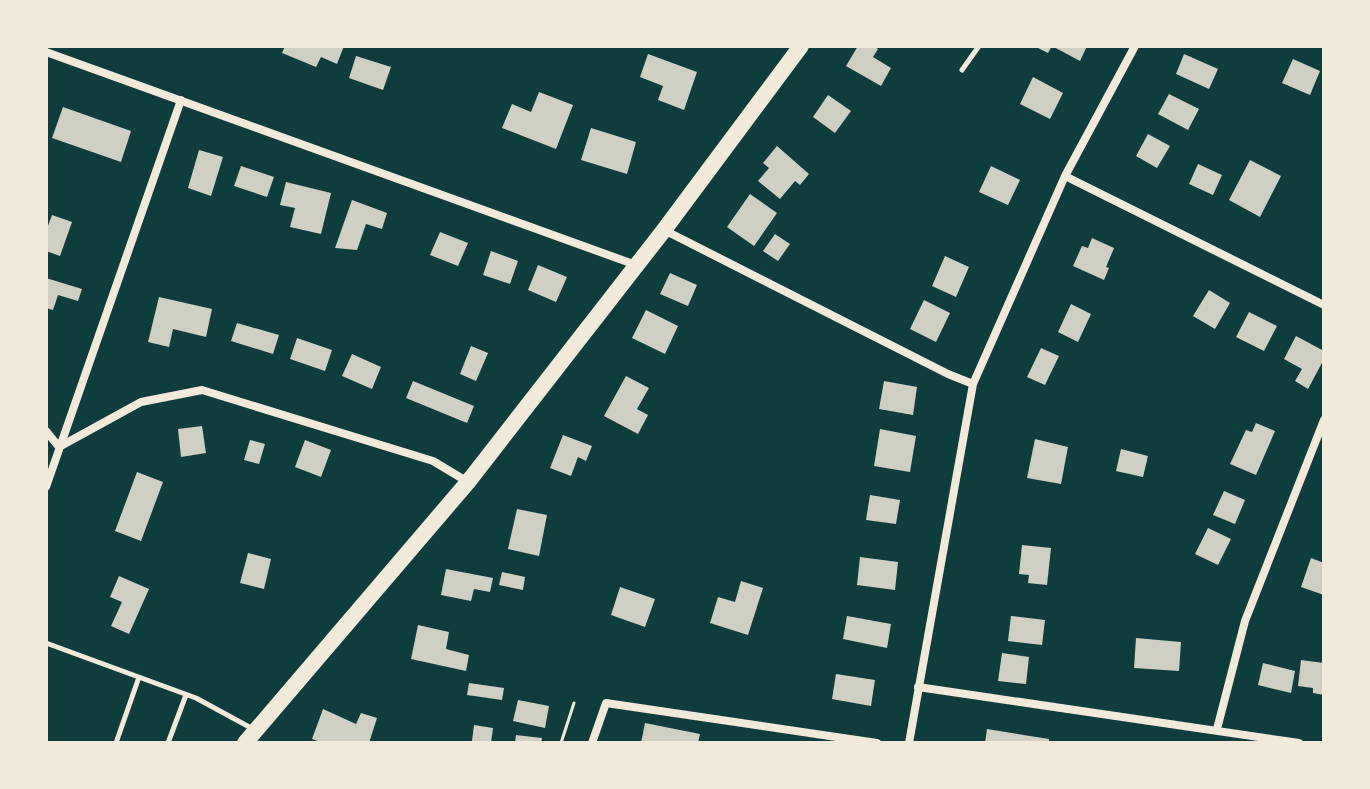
<svg xmlns="http://www.w3.org/2000/svg" width="1370" height="789" font-family="Figtree,sans-serif">
<style>
.building{fill:#cfcfc3}
.lines{fill:none;stroke-linecap:round;stroke-linejoin:round}
.path{stroke:#f1e9da;stroke-width:3}
.service{stroke:#f1e9da;stroke-width:5}
.minor{stroke:#f1e9da;stroke-width:8}
.primary{stroke:#f1e9da;stroke-width:16}
</style>
<rect width="100%" height="100%" fill="#0f3d3e"/>
<!-- building -->
<path class="building" d="M285,46h59l-7,18 -16,-7 -5,10 -34,-14z
M858,46h15l5,3 -5,8 18,11 -10,18 -35,-20z
M1034,46h53l-7,15 -28,-15 -4,7z
M648,54l49,18 -13,38 -26,-10 5,-14 -23,-9z
M1184,54l34,15 -9,20 -33,-15z
M356,56l35,11 -8,23 -34,-12z
M1293,59l27,12 -10,24 -28,-12z
M1033,77l30,16 -13,26 -30,-15z
M539,92l34,13 -17,44 -54,-21 10,-24 19,8z
M1169,94l30,15 -11,21 -30,-16z
M828,95l23,16 -16,22 -22,-16z
M63,107l68,24 -10,31 -69,-24z
M591,128l45,14 -9,32 -46,-14z
M1148,134l22,12 -13,22 -21,-12z
M777,146l32,28 -9,11 -5,-4 -15,18 -22,-18 11,-13 -6,-5z
M199,150l24,7 -12,39 -23,-8z
M1250,160l31,16 -21,41 -31,-17z
M1198,164l24,11 -9,20 -24,-11z
M241,166l33,11 -7,20 -33,-11z
M991,166l29,14 -12,25 -29,-13z
M286,182l45,11 -10,41 -31,-7 5,-19 -15,-3z
M750,194l27,19 -23,33 -27,-19z
M352,200l35,13 -5,16 -16,-5 -9,26 -22,-2z
M52,215l20,7 -12,34 -14,-5v-20z
M440,232l28,11 -10,23 -28,-11z
M775,234l15,10 -12,17 -15,-10z
M1092,238l22,10 -8,19 3,1 -5,12 -31,-14 9,-20 6,2z
M491,251l27,10 -8,23 -27,-9z
M945,256l24,11 -13,30 -24,-11z
M538,265l29,12 -11,25 -28,-12z
M670,273l27,12 -9,21 -28,-12z
M46,278l36,11 -4,12 -20,-6 -5,15 -7,-2z
M1209,290l21,13 -15,26 -22,-13z
M159,297l53,12 -6,28 -33,-8 -4,18 -21,-5z
M924,300l26,13 -14,29 -26,-13z
M1071,304l20,10 -13,28 -20,-10z
M646,310l32,16 -13,28 -33,-16z
M1249,312l28,14 -13,25 -28,-14z
M237,323l42,12 -6,19 -42,-13z
M1296,336l28,15v8l-16,30 -13,-8 7,-12 -18,-10z
M297,338l35,12 -7,21 -35,-12z
M471,346l17,7 -12,28 -16,-7z
M1041,348l18,8 -14,29 -18,-8z
M352,354l29,13 -9,22 -30,-13z
M626,376l23,12 -12,21 11,6 -10,19 -34,-18z
M413,381l61,25 -7,17 -61,-25z
M884,381l33,6 -4,28 -34,-6z
M1256,423l19,8 -19,44 -26,-11 16,-34 6,2z
M202,426l4,27 -25,4 -3,-28z
M880,429l36,7 -6,36 -36,-6z
M563,435l29,11 -6,15 -8,-4 -7,19 -21,-8z
M1035,439l33,8 -7,37 -34,-6z
M250,440l15,4 -6,20 -15,-4z
M305,440l26,10 -10,27 -26,-10z
M1121,449l27,7 -5,21 -27,-6z
M137,472l26,10 -22,59 -26,-10z
M1224,491l21,9 -10,24 -22,-9z
M870,495l30,5 -4,24 -30,-4z
M517,509l30,6 -8,41 -31,-7z
M1208,528l23,11 -13,26 -23,-11z
M1022,545l29,3 -4,37 -19,-2 1,-8 -10,-1z
M248,553l23,6 -7,30 -24,-6z
M860,557l38,5 -3,28 -38,-5z
M1311,558l13,5v32l-23,-8z
M446,569l47,9 -3,14 -16,-3 -3,12 -30,-6z
M502,572l23,5 -2,13 -24,-5z
M119,576l30,13 -20,45 -18,-8 11,-24 -12,-5z
M741,581l22,7 -15,47 -38,-12 8,-26 17,5z
M620,587l35,12 -10,28 -34,-12z
M847,616l44,8 -4,24 -44,-9z
M1011,616l34,4 -3,25 -34,-4z
M418,625l31,7 -3,17 23,6 -3,16 -55,-12z
M1136,638l45,4 -2,29 -45,-3z
M1002,653l27,4 -3,27 -28,-3z
M1301,660l23,3v32l-11,-2v-5l-15,-2z
M1263,663l32,8 -4,22 -33,-8z
M836,674l39,6 -4,26 -39,-7z
M469,683l35,5 -2,12 -35,-5z
M518,700l31,6 -4,22 -32,-7z
M323,709l33,15 5,-11 16,5 -8,25h-46l-11,-4z
M645,723l55,11 -2,9h-57z
M474,725l19,3 -2,15 -19,-2z
M987,729l62,10v4h-64z
M516,735l26,3 -1,5h-26z"/>
<g class="lines">
<!-- path -->
<path class="path" d="M561,743l13,-40"/>
<!-- service -->
<path class="service" d="M962,70l17,-24
M46,643l150,55 59,32
M116,743l23,-66
M168,743l18,-48"/>
<!-- minor -->
<path class="minor" d="M46,52l590,213
M1065,176l259,129
M664,230l284,144 25,10
M46,431l13,16 82,-45 61,-12 231,71 35,21
M46,487l135,-387
M918,687l381,56
M1217,729l28,-108 79,-201
M592,743l14,-40 271,40
M909,743l64,-359 92,-208 70,-130"/>
<!-- primary -->
<path class="primary" d="M245,743l223,-261 196,-252 137,-184"/>
</g>
<!-- border -->
<rect width="1370" height="789" fill="none" stroke="#f1e9da" stroke-width="96"/>
</svg>
